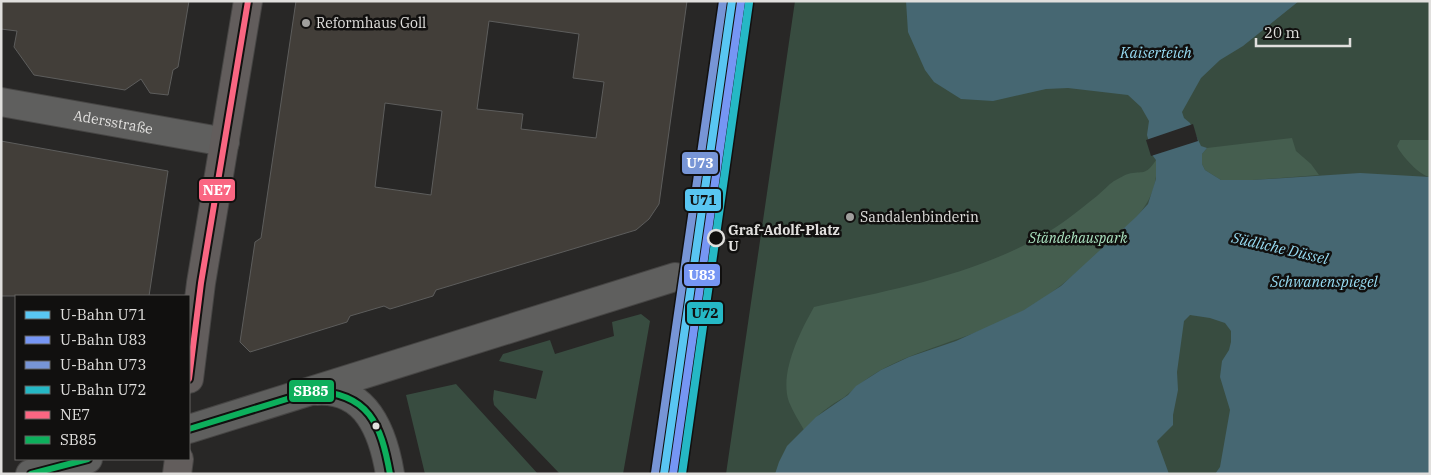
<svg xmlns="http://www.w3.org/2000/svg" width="1431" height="475" font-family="'IBM Plex Serif',serif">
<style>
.green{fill:#384c40}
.forest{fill:#455e4f}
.water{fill:#466772}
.pier{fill:#282726}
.building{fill:#423e39;stroke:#5d5d5c;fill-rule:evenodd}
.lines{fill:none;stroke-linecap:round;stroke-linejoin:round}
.minor-casing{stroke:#464544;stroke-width:30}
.major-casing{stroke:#464544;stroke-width:30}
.minor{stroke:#5f5f5e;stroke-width:28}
.major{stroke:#625d5c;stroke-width:28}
.bus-1-casing{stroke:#11100f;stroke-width:10}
.bus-2-casing{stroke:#11100f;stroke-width:10}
.bus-1{stroke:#fa6682;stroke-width:6}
.bus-2{stroke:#0daf5c;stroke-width:6}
.metro-1-casing{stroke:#11100f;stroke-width:11}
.metro-2-casing{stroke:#11100f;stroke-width:11}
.metro-3-casing{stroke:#11100f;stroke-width:11}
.metro-4-casing{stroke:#11100f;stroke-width:11}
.metro-1{stroke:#59c6f2;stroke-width:8}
.metro-2{stroke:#7696f4;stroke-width:8}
.metro-3{stroke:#7795d6;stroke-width:8}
.metro-4{stroke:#25b8c5;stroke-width:8}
.poi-dot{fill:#a09f9d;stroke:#11100f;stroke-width:2}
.stop-dot{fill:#11100f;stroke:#e0dfdd;stroke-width:2.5}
.bus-dot{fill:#e0dfdd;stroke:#11100f;stroke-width:2}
.labels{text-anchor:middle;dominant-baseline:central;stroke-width:5;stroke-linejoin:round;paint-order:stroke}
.poi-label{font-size:14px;fill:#e0dfdd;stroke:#11100f;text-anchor:start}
.street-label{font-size:14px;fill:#e0dfdd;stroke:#11100f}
.stop-label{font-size:14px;font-weight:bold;fill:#e0dfdd;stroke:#11100f;text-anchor:start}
.park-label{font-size:14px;font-style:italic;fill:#ace4c1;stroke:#11100f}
.water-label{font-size:15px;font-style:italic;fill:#97dbf2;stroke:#11100f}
.line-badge{stroke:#11100f;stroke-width:2}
.badge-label{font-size:14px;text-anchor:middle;font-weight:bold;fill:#fff}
.pale-badge-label{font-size:14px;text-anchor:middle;font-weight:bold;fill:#111}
</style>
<rect width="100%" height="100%" fill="#282726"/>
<!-- green -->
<path class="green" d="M795,1h635v473h-704z
M641,314l9,7 -27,153h-63l-66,-69 -1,-6 1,-9 42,9 7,-28 -44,-10 4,-7 47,-14 5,14 59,-18 -2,-14z
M456,384l82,90h-113l-19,-79z"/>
<!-- forest -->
<path class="forest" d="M1292,138l4,13 15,13 8,11 -66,5h-32l-16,-10 -3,-6v-10l5,-6z
M1400,140h30v37c-10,-1 -29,-22 -33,-31z
M1156,160c4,38 -19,58 -45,82 -27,25 -54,49 -86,68 -45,26 -98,35 -144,60 -13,7 -22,15 -33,24 -5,5 -13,8 -19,13 -9,6 -17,14 -25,23 -5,-9 -11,-18 -15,-28 -10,-29 11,-70 25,-95 77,-17 155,-31 224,-69 22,-12 40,-27 59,-42 6,-5 11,-11 17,-15 4,-2 10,-6 14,-7 15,-4 17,3 28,-14z"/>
<!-- water -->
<path class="water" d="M906,1h393l-56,45 -23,14 -19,18 -19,34 2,6 6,5 11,23 6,2 -5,6v10l3,6 16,10h32l107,-7 70,4v297h-215l5,-7 10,-57 -10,-33 2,-16 7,-11 2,-8v-11l-6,-8 -15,-5 -20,-3 -6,6 -7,51 1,18 -5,25v10l-16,16 12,33h-394l4,-12 8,-16 29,-29 32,-22 8,-9 25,-16 28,-13 47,-16 68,-31 37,-24 75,-69 12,-13 8,-25v-19l-3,-4 -6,-21 2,-14 -8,-14 -13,-12 -60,-7 -22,1 -53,12 -32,-2 -27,-17 -9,-12 -17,-38z"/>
<!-- pier -->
<path class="pier" d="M1193,124l5,17 -47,15 -5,-16z"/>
<!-- building -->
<path class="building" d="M1,1h188l-11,66 -5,3 -5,25 -18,-2 -9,-14 -16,11 -91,-15 -20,-28 3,-16 -16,-2z
M296,1h391l-28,203 -10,15 -13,11 -200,60 -3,6 -43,13 -6,-3 -34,10 -3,6 -97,30 -10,-10 15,-100 6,-4zM489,21l90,13 -6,44 31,4 -8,56 -75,-9 2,-15 -46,-5zM385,103l57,8 -11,84 -56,-8z
M1,141l167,30 -19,125h-148z"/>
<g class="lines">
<defs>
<g id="minor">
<path id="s1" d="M1,102l224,40"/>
<path d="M317,391c50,-3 66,41 73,83"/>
<path d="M189,429l486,-152 22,4"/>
<path d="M30,474l58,-15"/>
</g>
<path id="major" d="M189,379l12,-96 47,-282
M177,474l2,-15
M670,474l16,-122 50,-351"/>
</defs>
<!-- minor casing -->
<use href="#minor" class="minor-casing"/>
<!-- major casing -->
<use href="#major" class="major-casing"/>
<!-- minor -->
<use href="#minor" class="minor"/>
<!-- major -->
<use href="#major" class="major"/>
<defs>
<path id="bus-1" d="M189,379l12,-96 47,-282
M670,474l66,-473"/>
<path id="bus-2" d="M189,429l124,-38c56,2 68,33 77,83
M31,474l57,-15"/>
</defs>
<!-- bus-1 casing -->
<use href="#bus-1" class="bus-1-casing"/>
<!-- bus-2 casing -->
<use href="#bus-2" class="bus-2-casing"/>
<!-- bus-1 -->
<use href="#bus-1" class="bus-1"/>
<!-- bus-2 -->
<use href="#bus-2" class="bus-2"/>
<defs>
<path id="metro-1" d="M664,474l68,-473"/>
<path id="metro-2" d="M673,474l68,-472"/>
<path id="metro-3" d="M655,473l68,-472"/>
<path id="metro-4" d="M682,474l67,-471"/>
</defs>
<!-- metro-1 casing -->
<use href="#metro-1" class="metro-1-casing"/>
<!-- metro-2 casing -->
<use href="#metro-2" class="metro-2-casing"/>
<!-- metro-3 casing -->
<use href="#metro-3" class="metro-3-casing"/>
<!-- metro-4 casing -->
<use href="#metro-4" class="metro-4-casing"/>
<!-- metro-1 -->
<use href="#metro-1" class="metro-1"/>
<!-- metro-2 -->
<use href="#metro-2" class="metro-2"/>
<!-- metro-3 -->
<use href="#metro-3" class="metro-3"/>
<!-- metro-4 -->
<use href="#metro-4" class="metro-4"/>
</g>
<!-- markers -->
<g class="poi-dot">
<circle cx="306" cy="23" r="5"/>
<circle cx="850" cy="217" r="5"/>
</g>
<circle class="stop-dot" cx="716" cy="238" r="8"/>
<circle class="bus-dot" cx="376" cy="426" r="4.5"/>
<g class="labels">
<!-- poi labels -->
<g class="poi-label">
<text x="316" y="23">Reformhaus Goll</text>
<text x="860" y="217">Sandalenbinderin</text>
</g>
<!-- street labels -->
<g class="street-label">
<text stroke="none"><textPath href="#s1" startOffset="114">Adersstraße</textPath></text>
</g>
<!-- stop labels -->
<g class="stop-label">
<text x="728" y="230">Graf-Adolf-Platz<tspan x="728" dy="16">U</tspan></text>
</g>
<!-- park labels -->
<g class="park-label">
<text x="1078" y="238">Ständehauspark</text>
</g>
<!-- water labels -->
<g class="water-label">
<text x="1156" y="52">Kaiserteich</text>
<text transform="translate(1280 248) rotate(13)">Südliche Düssel</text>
<text x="1324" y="281">Schwanenspiegel</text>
</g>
</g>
<g class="line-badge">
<rect x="681" y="151" width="38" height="24" rx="5" fill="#7795d6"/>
<rect x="198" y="178" width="38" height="24" rx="5" fill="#fa6682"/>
<rect x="684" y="188" width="38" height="24" rx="5" fill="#59c6f2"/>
<rect x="683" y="263" width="38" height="24" rx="5" fill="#7696f4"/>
<rect x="686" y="301" width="38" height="24" rx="5" fill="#25b8c5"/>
<rect x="288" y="379" width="47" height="24" rx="5" fill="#0daf5c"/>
</g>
<g class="badge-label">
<text x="700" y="168">U73</text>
<text x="217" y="195">NE7</text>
<text x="702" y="280">U83</text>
<text x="311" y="396">SB85</text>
</g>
<g class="pale-badge-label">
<text x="703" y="205">U71</text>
<text x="705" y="318">U72</text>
</g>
<!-- border -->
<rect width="1431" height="475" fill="none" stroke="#e0dfdd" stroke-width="5"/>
<!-- legend -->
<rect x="15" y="295" width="175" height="165" fill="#11100f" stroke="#646361"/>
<rect x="25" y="311" width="25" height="8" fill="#59c6f2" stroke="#646361"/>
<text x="60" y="320" font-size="15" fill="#e0dfdd">U-Bahn U71</text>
<rect x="25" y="336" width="25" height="8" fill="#7696f4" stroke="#646361"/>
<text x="60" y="345" font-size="15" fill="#e0dfdd">U-Bahn U83</text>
<rect x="25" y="361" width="25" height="8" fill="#7795d6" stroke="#646361"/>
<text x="60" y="370" font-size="15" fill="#e0dfdd">U-Bahn U73</text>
<rect x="25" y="386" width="25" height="8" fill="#25b8c5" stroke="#646361"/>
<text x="60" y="395" font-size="15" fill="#e0dfdd">U-Bahn U72</text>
<rect x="25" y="411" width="25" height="8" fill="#fa6682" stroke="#646361"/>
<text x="60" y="420" font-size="15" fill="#e0dfdd">NE7</text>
<rect x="25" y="436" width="25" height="8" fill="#0daf5c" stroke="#646361"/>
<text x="60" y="445" font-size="15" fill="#e0dfdd">SB85</text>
<!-- scale -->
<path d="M1256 38v8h94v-8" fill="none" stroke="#e0dfdd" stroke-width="2.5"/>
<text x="1264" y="38" font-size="15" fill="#e0dfdd" stroke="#11100f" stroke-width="4" paint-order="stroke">20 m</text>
</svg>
